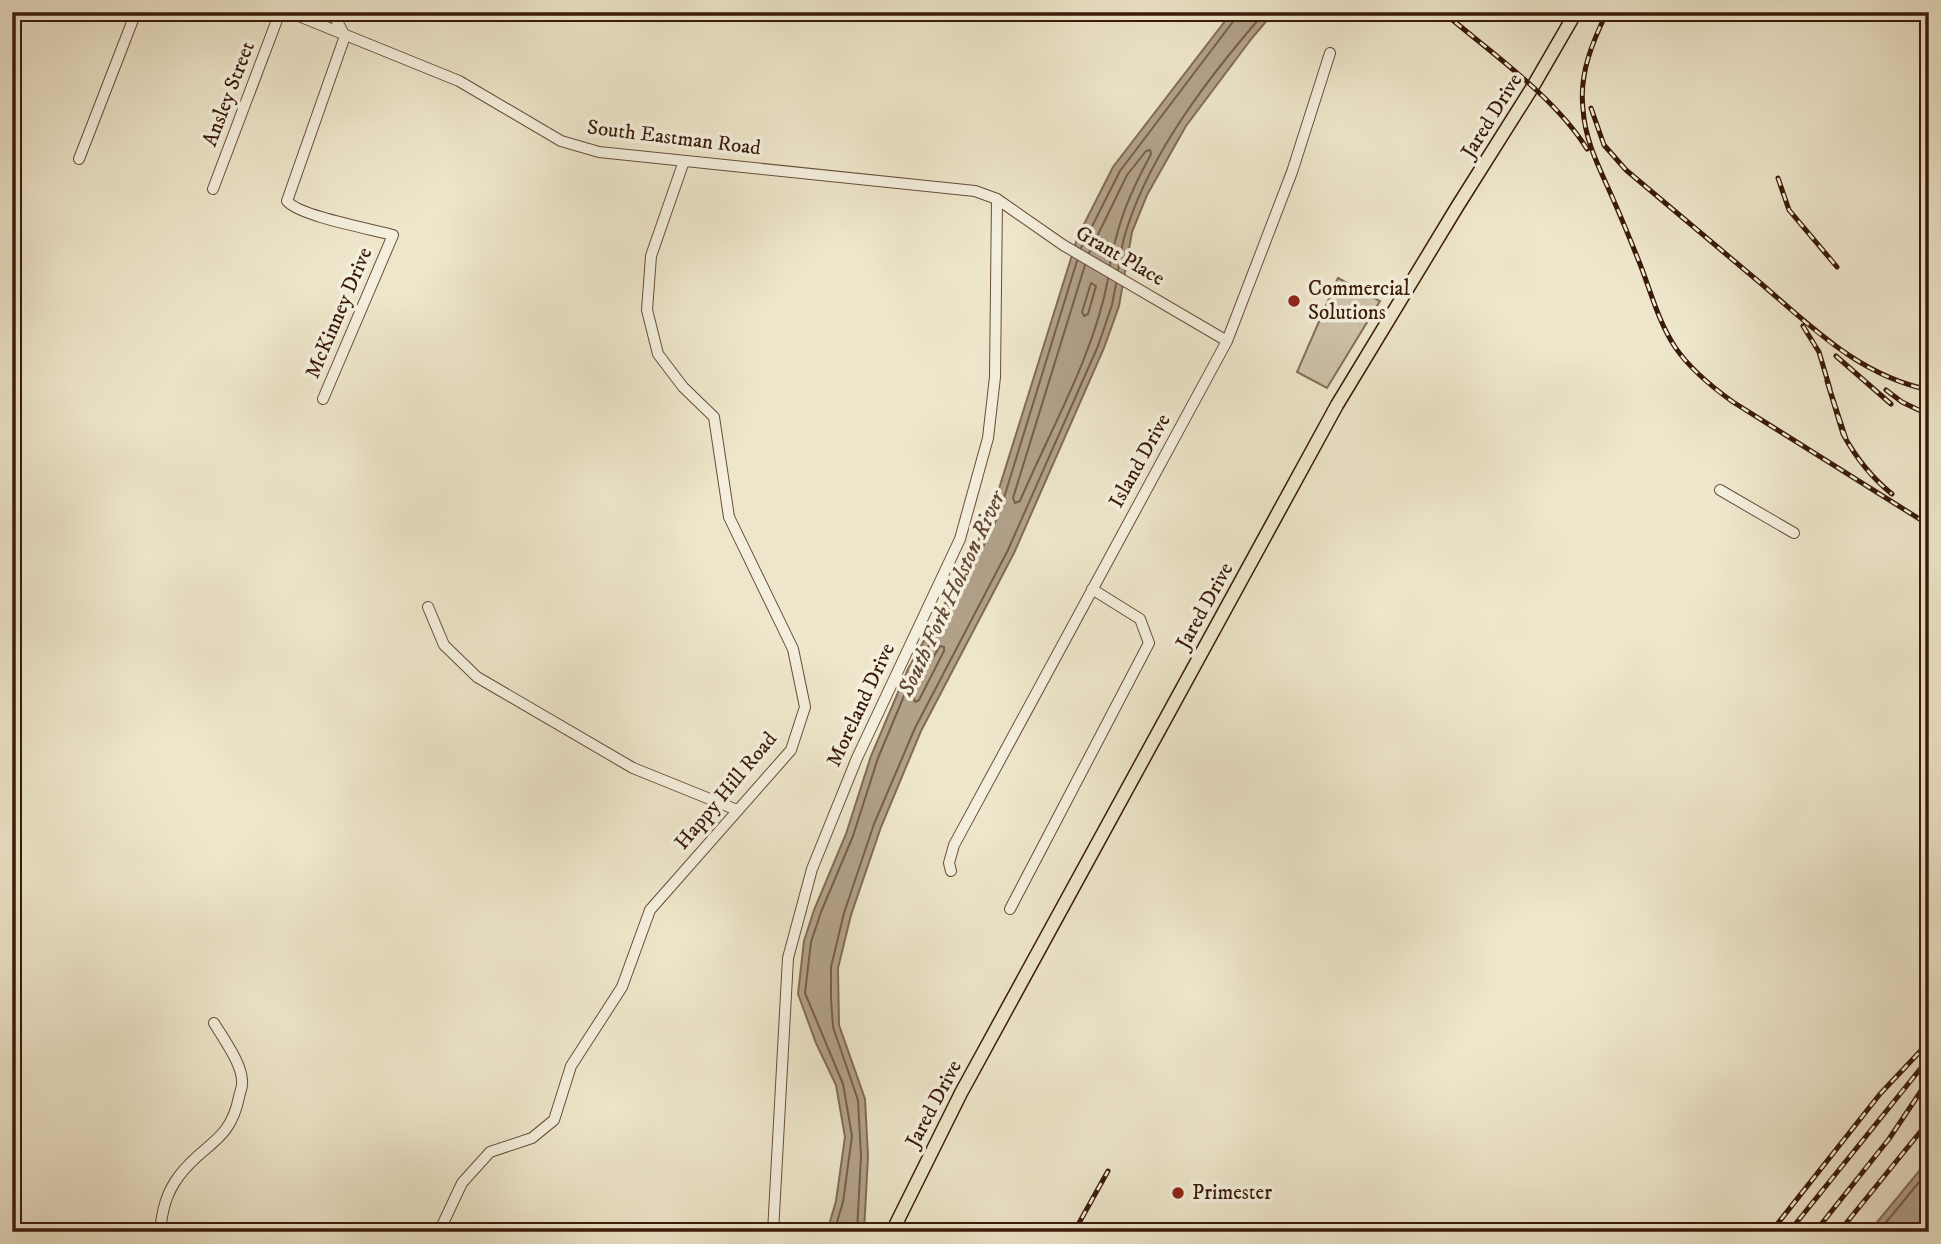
<svg xmlns="http://www.w3.org/2000/svg" width="1941" height="1244" font-family="'IM FELL DW Pica',serif">
<style>
.green{fill:#cfc3aa;stroke:#846e59;stroke-width:2}
.water{fill:#b1a189;stroke:#816b55;stroke-width:2}
.lines{fill:none;stroke-linecap:round;stroke-linejoin:round}
.shore{stroke:#765e48;stroke-width:2}
.minor-casing{stroke:#674d39;stroke-width:12}
.major-casing{stroke:#3a1a08;stroke-width:15}
.minor{stroke:#f4efdd;stroke-width:10}
.major{stroke:#eee6cb;stroke-width:12}
.rail-casing{stroke:#3a1a08;stroke-width:5}
.rail{stroke:#f4efdd;stroke-width:2.5;stroke-dasharray:8;stroke-linecap:butt}
.poi-dot{fill:#8f2418;stroke:#f4efdd;stroke-width:2.5}
.labels{text-anchor:middle;dominant-baseline:central;stroke-width:7;stroke-linejoin:round;paint-order:stroke}
.street-label{font-size:21px;fill:#3a1a08;stroke:#f4efdd}
.poi-label{font-size:21px;fill:#3a1a08;stroke:#f4efdd;text-anchor:start}
.water-label{font-size:23px;font-style:italic;fill:#644935;stroke:#f4efdd}
</style>
<rect width="100%" height="100%" fill="#eee6cb"/>
<filter id="stains"><feTurbulence type="fractalNoise" baseFrequency=".00286" numOctaves="4"/><feColorMatrix values="0 0 0 0 .2 0 0 0 0 .09 0 0 0 0 .02 0 0 0 .5 -.17"/></filter>
<radialGradient id="worn" r=".72"><stop offset=".6" stop-color="#630" stop-opacity="0"/><stop offset="1" stop-color="#630" stop-opacity=".3"/></radialGradient>
<!-- green -->
<path class="green" d="M1338,278l42,23 -53,87 -30,-16z"/>
<!-- water -->
<path class="water" d="M1232,12h42l-22,26 -66,88 -39,69 -15,37 -13,74 -15,42 -90,205 -93,178 -40,96 -30,88 -13,53 1,57 26,74 3,57 -4,76h-37l9,-31 9,-64 -9,-52 -20,-42 -18,-49 6,-53 10,-31 32,-76 25,-78 37,-87 58,-103 26,-55 86,-275 35,-69z
M1929,1159v73h-60z"/>
<g class="lines">
<!-- shore -->
<path class="shore" d="M1081,248l39,-77 115,-152 1,-7
M1089,253l38,-78 19,-24 4,-1 1,4c-21,39 -33,67 -41,111
M1085,265l-72,233 2,5 5,-2c30,-71 74,-146 88,-222
M1118,270c3,-14 4,-29 9,-42 25,-78 84,-154 138,-216
M1091,283l5,3 -8,28 -4,2 -2,-4z
M940,646l4,1v4l-25,49 -4,2 -2,-5 9,-21z
M834,1232l9,-30 9,-66 -9,-52 -38,-91 6,-51 10,-30 32,-76 25,-78 36,-86 58,-103 27,-55 78,-253
M857,1232l4,-76 -3,-56 -25,-73 -2,-28v-32l13,-54 30,-89 41,-96 93,-178 90,-204 14,-41 4,-21
M1878,1232l51,-62"/>
<defs>
<path id="minor" d="M289,12l170,69 102,60 38,11 376,39 22,8 66,46 164,96
M79,159l57,-147
M213,189l67,-177
M323,399l70,-164c-22,-6 -94,-19 -106,-34l58,-165 -13,-24
M1720,490l74,43
M428,607l16,38 33,32 156,91 104,42
M951,871l-2,-8 5,-18 273,-504 65,-169 38,-119
M1010,909l139,-266 -9,-24 -48,-30
M160,1232c2,-21 6,-39 19,-56 24,-33 51,-33 60,-79 1,-5 4,-11 3,-16 0,-17 -19,-43 -28,-58
M439,1232l23,-49 28,-31 42,-14 22,-18 17,-54 51,-79 28,-77 141,-160 14,-43 -12,-58 -64,-132 -15,-100 -31,-30 -25,-33 -11,-44 4,-54 33,-95
M773,1232l15,-274 24,-89 45,-111 103,-219 28,-101 7,-61 2,-178"/>
<path id="major" d="M892,1232l69,-139 376,-688 120,-198 75,-119 44,-76"/>
</defs>
<!-- minor casing -->
<use href="#minor" class="minor-casing"/>
<!-- major casing -->
<use href="#major" class="major-casing"/>
<!-- minor -->
<use href="#minor" class="minor"/>
<!-- major -->
<use href="#major" class="major"/>
<defs>
<path id="rail" d="M1443,12c47,40 112,85 144,137
M1607,12c-15,31 -28,62 -24,97 2,30 14,54 26,81 11,24 21,49 31,74 11,28 18,57 35,83 15,22 37,40 58,55l196,123
M1591,108l13,37 22,25c44,37 88,74 132,111 54,46 100,94 171,109
M1778,178l11,32 48,57
M1803,326l16,26 11,37
M1836,356l55,48
M1886,390l16,12 27,13
M1846,439l-19,-58 16,53c13,24 28,43 49,60
M1074,1232l34,-61
M1771,1232l109,-138 49,-52
M1789,1232l140,-174
M1815,1232l74,-93 40,-60
M1839,1232l90,-111"/>
</defs>
<!-- rail casing -->
<use href="#rail" class="rail-casing"/>
<!-- rail -->
<use href="#rail" class="rail"/>
</g>
<!-- markers -->
<g class="poi-dot">
<circle cx="1294" cy="301" r="7"/>
<circle cx="1178" cy="1193" r="7"/>
</g>
<g class="labels">
<!-- street labels -->
<g class="street-label">
<text transform="translate(229 94) rotate(-69)">Ansley Street</text>
<text transform="translate(1492 116) rotate(-58)">Jared Drive</text>
<text transform="translate(674 138) rotate(7)">South Eastman Road</text>
<text transform="translate(1120 256) rotate(30)">Grant Place</text>
<text transform="translate(339 313) rotate(-67)">McKinney Drive</text>
<text transform="translate(1140 461) rotate(-61)">Island Drive</text>
<text transform="translate(1205 606) rotate(-61)">Jared Drive</text>
<text transform="translate(861 705) rotate(-65)">Moreland Drive</text>
<text transform="translate(726 791) rotate(-50)">Happy Hill Road</text>
<text transform="translate(934 1104) rotate(-62)">Jared Drive</text>
</g>
<!-- poi labels -->
<g class="poi-label">
<text x="1308" y="289">Commercial<tspan x="1308" dy="24">Solutions</tspan></text>
<text x="1192" y="1193">Primester</text>
</g>
<!-- water labels -->
<g class="water-label">
<text transform="translate(952 594) rotate(-65)">South Fork Holston River</text>
</g>
</g>
<!-- margin -->
<rect width="1941" height="1244" fill="none" stroke="#eee6cb" stroke-width="42"/>
<rect x="14" y="14" width="1913" height="1216" fill="none" stroke="#3a1a08" stroke-width="3.5"/>
<rect x="21" y="21" width="1899" height="1202" fill="none" stroke="#3a1a08" stroke-width="2"/>
<rect width="100%" height="100%" filter="url(#stains)"/>
<rect width="100%" height="100%" fill="url(#worn)"/>
</svg>
